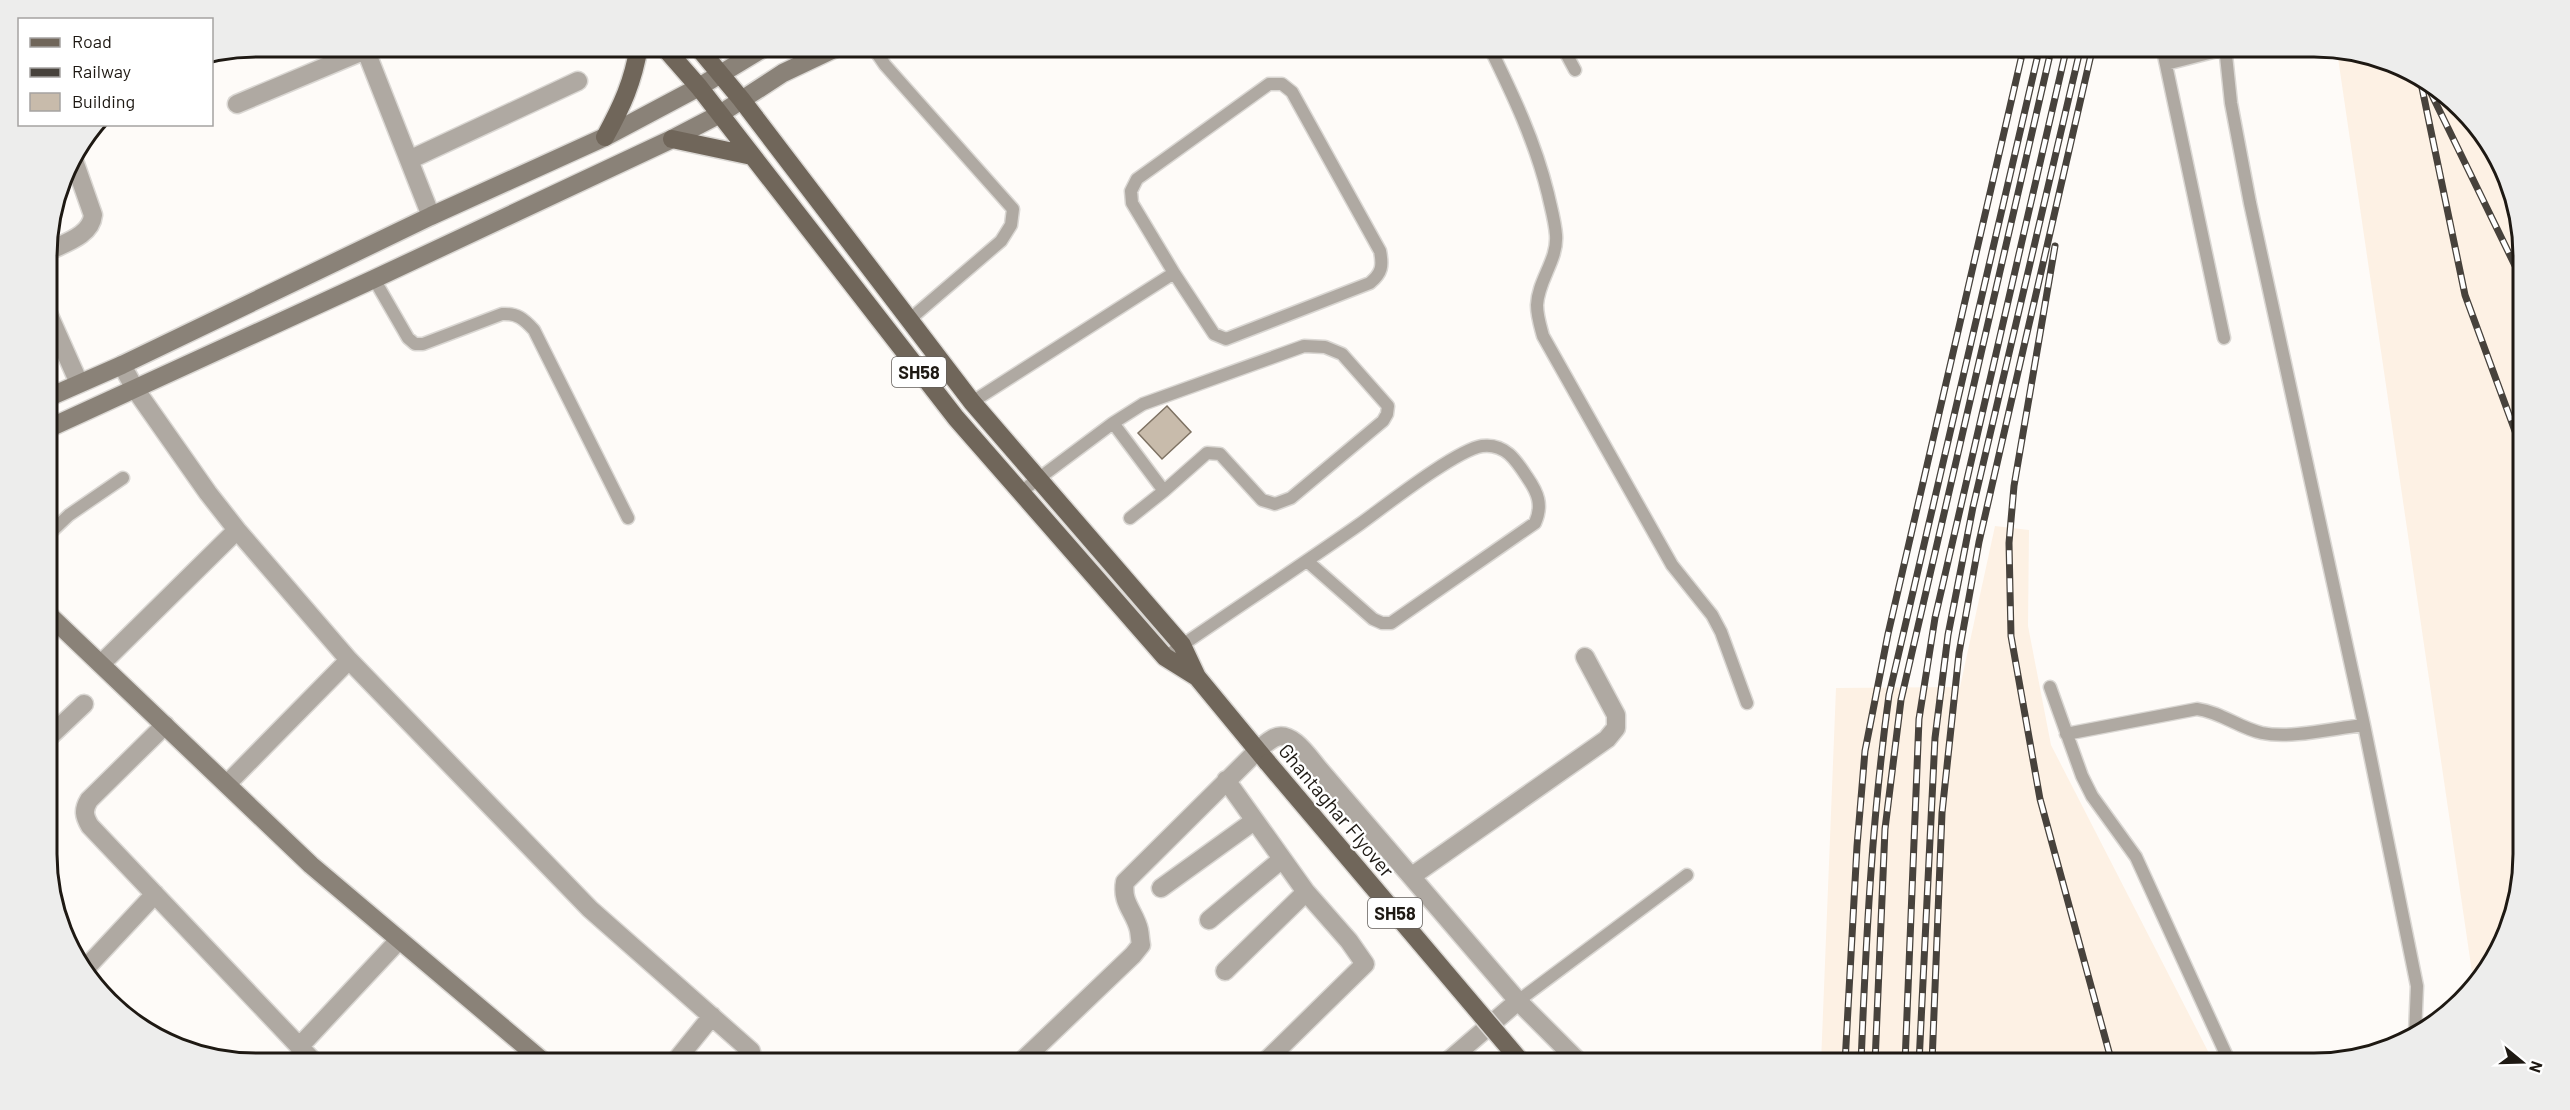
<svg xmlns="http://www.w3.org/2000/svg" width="2570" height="1110" font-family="Barlow,sans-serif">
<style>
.built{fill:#fdf1e4}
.building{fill:#c8bbab;stroke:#7e7263;stroke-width:1.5}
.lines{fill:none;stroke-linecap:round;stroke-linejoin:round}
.lane-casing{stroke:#dad7d3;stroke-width:15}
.street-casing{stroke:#dad7d3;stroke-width:21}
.secondary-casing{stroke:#dad7d3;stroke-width:21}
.primary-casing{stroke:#dad7d3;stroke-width:21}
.lane{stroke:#afa9a2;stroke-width:12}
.street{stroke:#afa9a2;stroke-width:18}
.secondary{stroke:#8a8278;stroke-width:18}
.primary{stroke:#70665a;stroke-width:18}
.rail-casing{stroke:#47423c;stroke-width:7}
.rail{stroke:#fff;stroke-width:4.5;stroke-dasharray:14;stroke-linecap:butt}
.primary-bridge-casing{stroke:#dad7d3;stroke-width:21;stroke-linecap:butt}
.primary-bridge{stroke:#70665a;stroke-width:18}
.labels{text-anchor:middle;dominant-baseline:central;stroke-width:4.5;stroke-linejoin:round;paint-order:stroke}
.shield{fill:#fff;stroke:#625e5a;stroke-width:1.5}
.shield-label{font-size:18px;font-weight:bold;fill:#1e1913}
.street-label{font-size:20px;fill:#1e1913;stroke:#fff}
.rim{fill:none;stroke:#1e1913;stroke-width:3}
</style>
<rect width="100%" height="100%" fill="#fefbf8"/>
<!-- built -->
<path class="built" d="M2337,51l57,11 86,66 42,101 1,625 -15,80 -35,45z
M1995,526l34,4 -1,96 23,119 163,318h-393l15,-375 124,-1z"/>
<!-- building -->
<path class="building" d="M1167,406l24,26 -29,27 -24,-26z"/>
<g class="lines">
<defs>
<path id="lane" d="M872,46l13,19 128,144 -2,16 -10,16 -92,79
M1489,46c24,49 46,95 59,148 3,14 7,27 8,41 2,25 -18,45 -19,70 0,11 3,20 6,31l129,229 40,50 9,17 26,71
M1562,46l13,24
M2162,46l62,292
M2225,46l6,57 19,100 114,522 53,261 -2,48
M2166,64l59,-15
M1269,84h13l10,8 88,159c3,15 2,22 -10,32l-144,56 -12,-5 -40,-61 -42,-70 -1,-12 6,-12z
M374,279l34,59 7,6h8l79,-30c15,-1 22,5 32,16l94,188
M972,402l202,-129
M1022,491l91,-68 30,-19 161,-58 21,1 17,7 46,52 -1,8 -4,7 -92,77 -16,6 -13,-4 -42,-46 -13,-1 -43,38 -51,-68
M1130,518l34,-27
M48,535l21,-20 54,-37
M1165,657c65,-45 131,-88 195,-133 25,-18 96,-74 122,-78 23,-3 34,14 45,31 11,16 16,28 8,46l-144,100h-9l-9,-4 -66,-58
M2050,687l32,89 10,20 44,61 94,206
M2066,734l131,-25c24,3 42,19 65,24 30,6 72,-5 102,-8
M1518,1001l169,-126"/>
<path id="street" d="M364,46l67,170
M237,104l138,-58
M409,160l169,-79
M47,252c17,-9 44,-16 46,-37l-20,-57
M47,311l32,72
M122,365l13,24 73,104 29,37 112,130 241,249 161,142
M101,664l136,-134
M165,725l-76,75c-6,10 -5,16 1,26l225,237
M48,738l36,-34
M1226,780l80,112 43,49 16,23 -101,99
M227,784l122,-124
M1412,876l195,-137 9,-11v-13l-31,-58
M1161,888l93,-67
M1209,920l73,-61
M85,969l70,-75
M1225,971l81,-79
M299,1047l100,-107
M674,1063l38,-47
M1020,1063l113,-108 8,-10c-1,-5 -1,-10 -2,-15 -4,-18 -18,-27 -14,-48l133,-132c5,-4 10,-9 16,-12 17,-9 35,19 45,31l199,232 62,62
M1446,1063l72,-62"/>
<path id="secondary" d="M47,398l75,-33 309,-149 174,-79 94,-50 68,-41
M47,429l327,-150 298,-140 48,-25 63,-41 57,-27
M48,614l263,251 234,198"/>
<path id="primary" d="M663,46l36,41 257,331 209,239 32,20
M697,46l44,53 231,303 210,243 15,32 71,86
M605,137c17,-31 28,-55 34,-91
M672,139l80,17"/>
</defs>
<!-- lane casing -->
<use href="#lane" class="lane-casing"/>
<!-- street casing -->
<use href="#street" class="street-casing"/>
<!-- secondary casing -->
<use href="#secondary" class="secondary-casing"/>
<!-- primary casing -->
<use href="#primary" class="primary-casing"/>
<!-- lane -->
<use href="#lane" class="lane"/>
<!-- street -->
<use href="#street" class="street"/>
<!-- secondary -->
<use href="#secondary" class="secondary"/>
<!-- primary -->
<use href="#primary" class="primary"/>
<defs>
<path id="rail" d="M2421,83l44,212 57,155
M2429,89l93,191
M2055,246l-41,240 -5,57 2,93 29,163 72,264
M1845,1063l12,-217 8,-95 23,-117 136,-588
M1861,1063c5,-123 11,-246 28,-368l151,-649
M1875,1063l10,-234 16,-129 151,-654
M1905,1063l14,-344 16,-101 132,-572
M1919,1063l16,-325 13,-103 25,-128 108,-461
M1932,1063l10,-250 17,-160 20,-111 114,-496"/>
</defs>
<!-- rail casing -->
<use href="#rail" class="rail-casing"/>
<!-- rail -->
<use href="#rail" class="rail"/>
<defs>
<path id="primary-bridge" d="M1268,763l254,300"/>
</defs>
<!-- primary-bridge casing -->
<use href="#primary-bridge" class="primary-bridge-casing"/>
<!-- primary-bridge -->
<use href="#primary-bridge" class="primary-bridge"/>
</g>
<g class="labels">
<!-- shield labels -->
<g class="shield">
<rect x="892" y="357" width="54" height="30" rx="4.5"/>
<rect x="1368" y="898" width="54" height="30" rx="4.5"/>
</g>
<g class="shield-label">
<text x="919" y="372">SH58</text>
<text x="1395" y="913">SH58</text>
</g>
<!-- street labels -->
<g class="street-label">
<text transform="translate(1337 810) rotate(50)">Ghantaghar Flyover</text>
</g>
</g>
<!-- crop -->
<path d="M0 0H2570V1110H0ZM256 57H2314A199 199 0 0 1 2513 256V854A199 199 0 0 1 2314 1053H256A199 199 0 0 1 57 854V256A199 199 0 0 1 256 57Z" fill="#ededec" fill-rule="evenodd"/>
<path class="rim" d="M256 57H2314A199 199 0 0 1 2513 256V854A199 199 0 0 1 2314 1053H256A199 199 0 0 1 57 854V256A199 199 0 0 1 256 57Z"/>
<!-- legend -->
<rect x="18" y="18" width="195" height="108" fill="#ffffff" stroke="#a5a3a1" stroke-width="1.5"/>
<rect x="30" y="38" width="30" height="9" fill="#70665a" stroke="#a5a3a1" stroke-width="1.5"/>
<text x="72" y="48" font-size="18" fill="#1e1913">Road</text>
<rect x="30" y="68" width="30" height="9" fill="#47423c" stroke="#a5a3a1" stroke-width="1.5"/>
<text x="72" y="78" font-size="18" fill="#1e1913">Railway</text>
<rect x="30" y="93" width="30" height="18" fill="#c8bbab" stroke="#a5a3a1" stroke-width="1.5"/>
<text x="72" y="108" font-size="18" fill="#1e1913">Building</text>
<!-- north arrow -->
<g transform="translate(2522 1062) rotate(109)" stroke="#ffffff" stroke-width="4.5" paint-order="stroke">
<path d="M0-4.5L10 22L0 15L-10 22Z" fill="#1e1913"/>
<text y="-9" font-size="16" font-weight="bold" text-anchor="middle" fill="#1e1913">N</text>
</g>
</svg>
